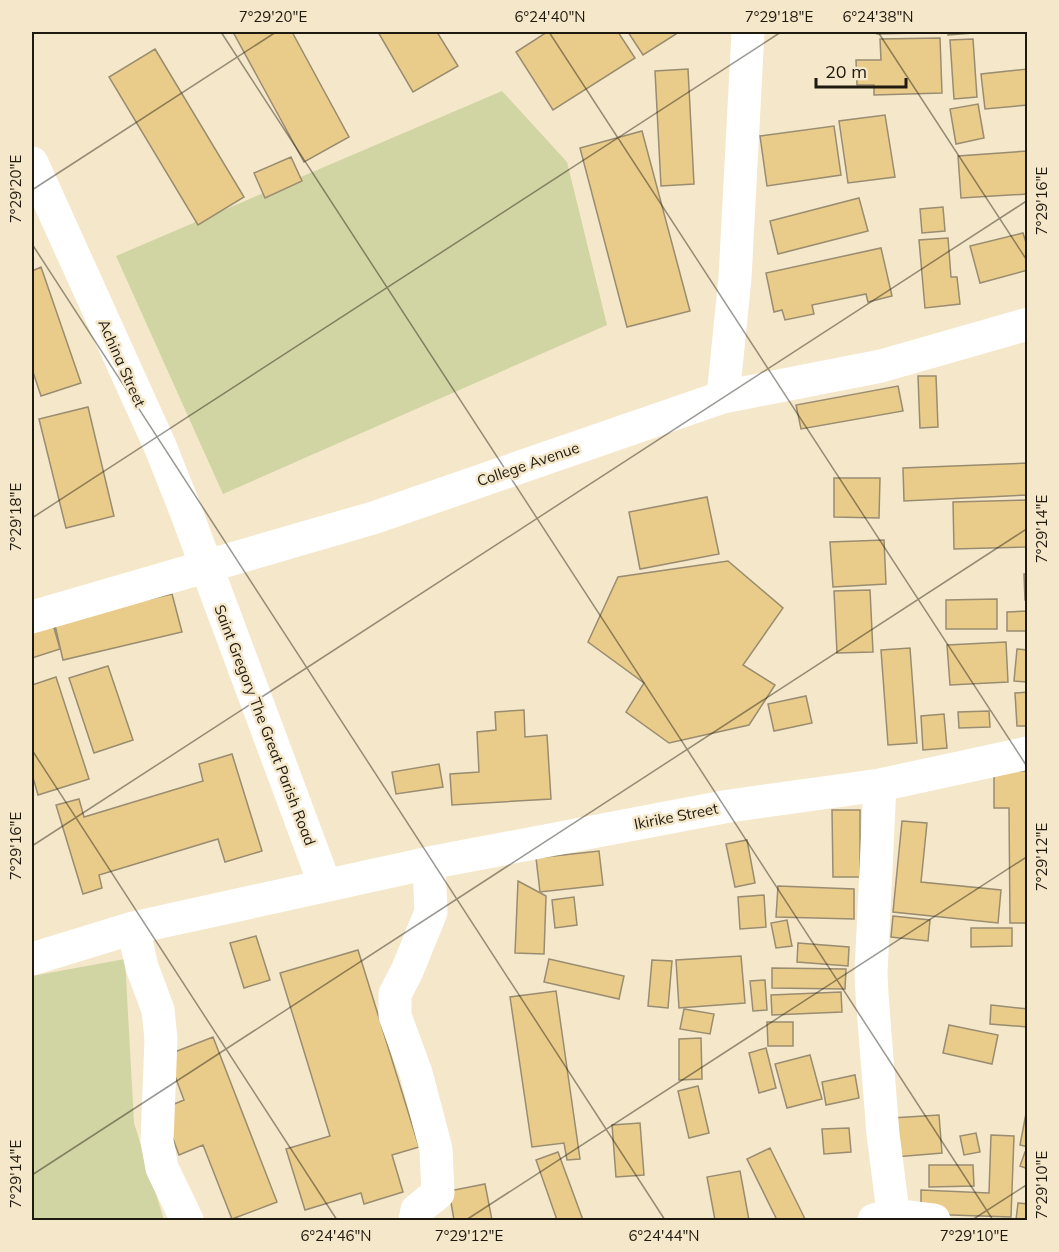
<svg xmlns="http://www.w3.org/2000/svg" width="1059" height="1252" font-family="Mulish,sans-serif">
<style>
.green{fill:#d1d4a3}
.building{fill:#eacc8a;stroke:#998c70;stroke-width:1.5}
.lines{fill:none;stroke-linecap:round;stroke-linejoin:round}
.minor{stroke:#fff;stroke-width:33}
.ticks{fill:none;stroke:#1f1a0f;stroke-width:1.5;stroke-opacity:0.45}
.labels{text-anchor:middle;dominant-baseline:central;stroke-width:5;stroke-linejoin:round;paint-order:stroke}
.street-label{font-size:15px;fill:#1f1a0f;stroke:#f5e7c9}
.neatline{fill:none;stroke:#1f1a0f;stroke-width:2}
.ticks-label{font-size:15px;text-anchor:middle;fill:#1f1a0f}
</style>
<rect width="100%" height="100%" fill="#f5e7c9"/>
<!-- green -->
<path class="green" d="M502,91l65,71 40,163 -384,169 -107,-238z
M125,959l9,164 30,97h-132v-244z"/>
<!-- building -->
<path class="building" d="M233,32h59l57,105 -45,25z
M378,32h59l21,34 -45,26z
M547,32h71l17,26 -82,52 -37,-58z
M628,32h46l2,2 -33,21z
M877,32h39v1l-39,1z
M948,32h39l-39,3z
M940,38l2,55 -68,2v-10h-17l-1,-25h25l-1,-21z
M973,39l4,58 -23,2 -4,-59z
M155,49l89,148 -46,28 -89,-148z
M688,69l6,115 -33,2 -6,-115z
M1028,69v36l-43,4 -4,-35z
M978,104l6,34 -28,6 -6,-35z
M885,115l10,62 -47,6 -9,-62z
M834,126l7,49 -74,11 -7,-50z
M642,131l48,180 -63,16 -47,-179z
M1028,151v43l-67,4 -3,-42z
M291,157l11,24 -37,17 -11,-25z
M859,198l9,33 -90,23 -8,-33z
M943,207l2,24 -23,2 -2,-24z
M1023,233l5,16v21l-48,13 -10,-37z
M948,238l3,39h6l3,27 -35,4 -6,-68z
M881,248l11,48 -24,6 -2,-8 -54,11 2,9 -29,6 -3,-10 -8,2 -8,-39z
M41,267l40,116 -40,13 -9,-27v-98z
M918,376h18l2,51 -18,1z
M898,386l5,25 -102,18 -5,-24z
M88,407l26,109 -48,12 -27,-109z
M1028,463v32l-124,6 -1,-33z
M834,478h46l-1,40 -45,-1z
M707,497l12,57 -79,15 -11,-57z
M1028,500v47l-74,2 -1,-47z
M884,540l2,44 -53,3 -3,-45z
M728,561l55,47 -40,57 32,20 -26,40 -80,18 -43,-31 18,-29 -56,-41 30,-65z
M1024,574h4v26h-3z
M870,590l3,62 -36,1 -3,-62z
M172,594l10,38 -119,28 -9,-39z
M997,599v30h-51v-29z
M1028,611v20h-21v-19z
M52,621l8,28 -28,9v-31z
M1006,642l2,40 -58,3 -3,-40z
M910,648l7,95 -29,2 -7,-95z
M1017,649l11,1v32l-14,-1z
M108,666l25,74 -39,13 -25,-75z
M56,677l33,102 -51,16 -6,-21v-89z
M1028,692v34h-11l-2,-33z
M806,696l6,27 -38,8 -6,-27z
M524,710l1,27 22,-2 4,64 -99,6 -2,-31 29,-2 -2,-40 19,-2 -1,-18z
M989,711l1,16 -31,1 -1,-16z
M944,714l3,34 -24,2 -2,-34z
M232,754l30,97 -37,11 -7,-23 -119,36 3,13 -19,6 -27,-89 23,-6 5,18 119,-36 -4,-17z
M439,764l4,23 -47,7 -4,-22z
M994,771h34v152h-18l-1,-115h-15z
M832,810h28v67h-27z
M902,821l25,2 -6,59 80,8 -3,33 -105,-11z
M747,840l8,43 -20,4 -9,-43z
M599,851l4,34 -63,7 -4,-34z
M518,881l28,15 -2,58 -29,-1z
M778,886l76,3v30l-78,-2z
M764,895l2,32 -26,2 -2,-32z
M574,897l3,28 -22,3 -3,-28z
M893,916l37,4 -2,21 -37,-4z
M787,920l5,26 -16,2 -5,-25z
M971,928h41v18l-41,1z
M256,936l14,44 -26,8 -14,-45z
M798,943l51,4 -1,19 -51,-4z
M358,950l61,197 -27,8 11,37 -39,12 -3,-11 -56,17 -19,-61 44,-13 -50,-163z
M741,956l4,47 -66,5 -3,-48z
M549,959l75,17 -5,23 -75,-17z
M652,960l20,1 -4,47 -20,-2z
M772,968l74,1 -1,20 -73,-1z
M765,980l2,30 -14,1 -3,-30z
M556,991l24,168 -13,1 -3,-17 -32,4 -22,-150z
M841,992l1,20 -70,3 -1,-20z
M991,1005l37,4v18l-38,-3z
M684,1009l30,5 -4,20 -30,-5z
M767,1022h26v24h-25z
M949,1025l49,10 -6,29 -49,-11z
M213,1037l64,165 -45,17 -29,-74 -24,10 -17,-46 22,-9 -17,-45z
M701,1038l1,41 -23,1v-41z
M766,1048l10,40 -17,5 -10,-40z
M810,1055l12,44 -35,9 -12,-44z
M855,1075l4,23 -33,7 -4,-23z
M698,1086l11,47 -20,5 -11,-47z
M1028,1103v44l-8,-2z
M939,1115l3,38 -47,4 -3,-39z
M640,1123l4,52 -28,2 -4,-52z
M849,1128l2,24 -27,2 -2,-25z
M976,1133l4,19 -16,3 -4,-19z
M991,1135l23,1 -3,81 -90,-3v-24l68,3z
M770,1148l35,71 -3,1h-25l-30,-61z
M558,1152l25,68h-28h2l-21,-60z
M1025,1152l3,1v16l-8,-3z
M929,1165h44l1,21 -45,1z
M740,1171l9,49h-34l-8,-43z
M485,1184l7,36h-38l-5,-29z
M1018,1203l10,1v16h-12z"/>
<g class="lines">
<!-- minor -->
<path class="minor" d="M32,163l128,283 25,63 140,376
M723,397l12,-119 13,-246
M32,617l341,-99 350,-121 158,-31 147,-42
M880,785l-9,188 1,22 11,139 11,86
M133,928l9,39 16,43 3,29 -4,102 5,27 25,52
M32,959l101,-31 296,-65 300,-57 151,-21 148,-32
M415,1220l2,-10 21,-17 -2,-44 -20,-76 -21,-57v-22l12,-23 24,-59 -2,-49
M874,1220l20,-5 40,5"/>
</g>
<!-- ticks -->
<path class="ticks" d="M221,32l772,1188M549,32l479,736M878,32l150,230M32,190l244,-158M32,244l633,976M32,518l749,-486M32,750l305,470M32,846l996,-646M32,1175l996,-647M466,1220l562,-364M972,1220l56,-36"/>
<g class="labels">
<!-- street labels -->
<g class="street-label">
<text transform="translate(122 363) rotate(66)">Achina Street</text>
<text transform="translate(528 464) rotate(-19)">College Avenue</text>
<text transform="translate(265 725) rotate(69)">Saint Gregory The Great Parish Road</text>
<text transform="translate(676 816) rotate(-11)">Ikirike Street</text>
</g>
</g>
<!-- border -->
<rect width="1059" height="1252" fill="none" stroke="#f5e7c9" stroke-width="66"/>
<!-- scale -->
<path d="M816 78v9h90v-9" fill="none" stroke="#1f1a0f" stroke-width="3"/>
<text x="825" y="78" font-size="18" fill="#1f1a0f" stroke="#f5e7c9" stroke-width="4.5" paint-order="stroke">20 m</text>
<rect x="33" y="33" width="993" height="1186" class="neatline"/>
<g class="ticks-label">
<text x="273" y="22">7°29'20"E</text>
<text x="550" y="22">6°24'40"N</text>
<text x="779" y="22">7°29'18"E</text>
<text x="878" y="22">6°24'38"N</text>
<text transform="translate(16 189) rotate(-90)" y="5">7°29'20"E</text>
<text transform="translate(1042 201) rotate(-90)" y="5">7°29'16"E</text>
<text transform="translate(16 517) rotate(-90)" y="5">7°29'18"E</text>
<text transform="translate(1042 529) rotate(-90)" y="5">7°29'14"E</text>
<text transform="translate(16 846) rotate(-90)" y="5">7°29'16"E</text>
<text transform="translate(1042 857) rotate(-90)" y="5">7°29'12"E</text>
<text transform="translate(16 1174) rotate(-90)" y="5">7°29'14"E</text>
<text transform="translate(1042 1185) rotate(-90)" y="5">7°29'10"E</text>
<text x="336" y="1241">6°24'46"N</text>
<text x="469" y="1241">7°29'12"E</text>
<text x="664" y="1241">6°24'44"N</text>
<text x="974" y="1241">7°29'10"E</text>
</g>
</svg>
